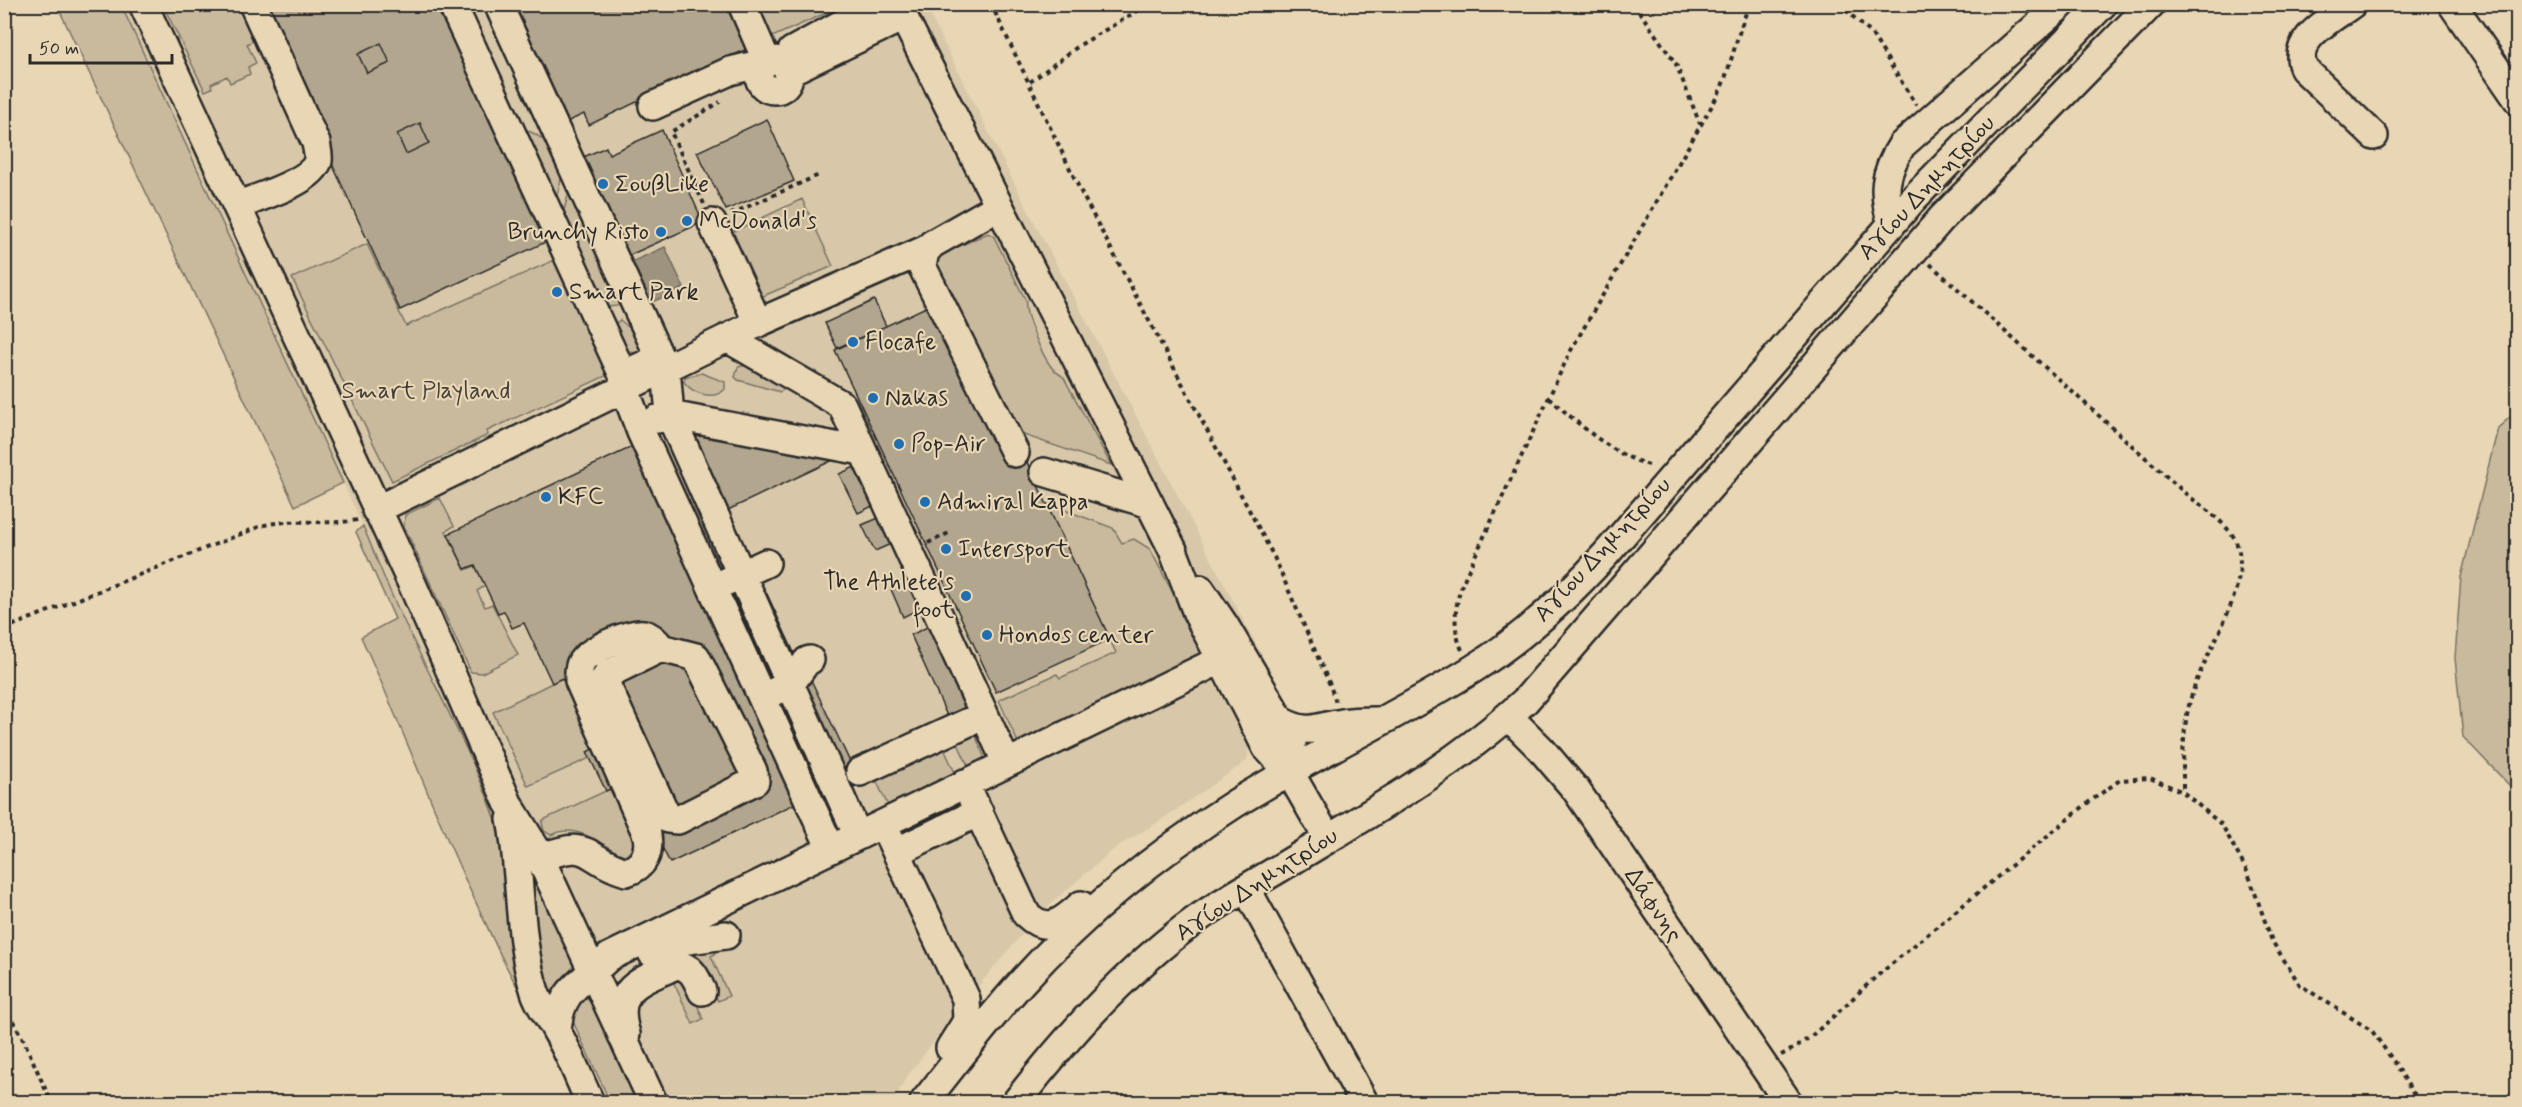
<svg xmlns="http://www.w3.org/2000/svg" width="2522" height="1107" font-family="Mynerve,sans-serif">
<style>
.built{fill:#d8c8a9}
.green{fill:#c9ba9e;stroke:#7a7264;stroke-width:1.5}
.water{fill:#9d937e;stroke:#6f695d;stroke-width:1.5}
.building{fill:#b3a68e;stroke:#2b2b2b;stroke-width:1.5}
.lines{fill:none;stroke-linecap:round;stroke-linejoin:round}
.minor-casing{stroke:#2b2b2b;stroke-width:32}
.path{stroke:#2b2b2b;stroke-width:4;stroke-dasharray:4.5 4.5;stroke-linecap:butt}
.minor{stroke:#e8d6b4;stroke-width:27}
.poi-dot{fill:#1f6fb2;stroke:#e8d6b4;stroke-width:2}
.labels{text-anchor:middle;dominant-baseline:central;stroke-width:4.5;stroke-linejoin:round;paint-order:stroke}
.poi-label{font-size:24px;fill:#2b2b2b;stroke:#e8d6b4;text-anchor:start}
.street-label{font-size:24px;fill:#2b2b2b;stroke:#e8d6b4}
.park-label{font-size:24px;fill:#43403c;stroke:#e8d6b4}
</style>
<rect width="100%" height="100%" fill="#e8d6b4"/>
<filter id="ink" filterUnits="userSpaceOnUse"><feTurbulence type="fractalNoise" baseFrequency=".0167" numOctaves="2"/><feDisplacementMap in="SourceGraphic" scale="12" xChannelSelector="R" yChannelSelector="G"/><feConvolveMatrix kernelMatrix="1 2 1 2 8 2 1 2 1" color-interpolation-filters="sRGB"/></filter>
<g filter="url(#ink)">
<!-- built -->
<path class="built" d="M121,5h804l94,188 272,518 -44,26 2,8 -2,15 -6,5 -83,57 -43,26 -60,52 -38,40 -59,70 -52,68 -13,24h-228l-103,-232 -66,-52 -30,-69 -64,-132 -39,-91z"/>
<!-- green -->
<path class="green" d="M181,4l58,1 17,34 -9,5 9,19 -8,4 2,7 -20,9 -3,-7 -16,8 1,4 -7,3 -42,-86h11l2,2z
M57,5h64l222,478 -48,23z
M753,5h91l-74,33z
M523,128c33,15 48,35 32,71z
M570,188l50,114 -3,4 -9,1 -6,-3 -41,-83z
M802,199l31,67 -79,34 -26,-66z
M988,233l6,4 32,64c-3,13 18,58 27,68 3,4 8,5 11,9l47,87 -99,-34 -80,-167 4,-7z
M367,244l39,82 153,-68 51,116 -123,57 1,4 -96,46 -100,-203z
M620,320l21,18 4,10 -6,6 -14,-4 -11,-25z
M752,364l35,22 -2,3 -5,3 -42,-12 -3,-3 3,-10z
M701,373l24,9v7c-11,12 -32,5 -41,-7l1,-5z
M2517,411v379l-4,-1 -50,-52 -8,-79 6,-81 37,-149z
M440,498l14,28 -8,5 19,39 10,-4 10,20 -8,5 8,16 7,-3 26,51 -36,18 -11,-1 -67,-146 1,-11z
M1046,503l67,25 9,15 12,-4 16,10 55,106 -186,90 -20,-45 58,-26 3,4 56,-25z
M363,526c13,31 25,63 40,93 34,73 75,144 100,221l31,175c-22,-34 -38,-69 -55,-106 -43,-89 -76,-182 -118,-272l34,-18 -39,-87z
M562,678l33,70 -5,10 -62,28 -35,-74z
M972,727l14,34 -17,7 -15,-33z
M940,740l17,37 -68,31 -17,-37z
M612,788c8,18 35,53 13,68l-7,-2c-22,-13 -42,-31 -67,-19l-7,-4 -2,-8 1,-3z
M531,868l43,95c-3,15 -21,23 -26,38l-20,-130z
M714,943l1,11 -4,2 18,40 -11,5 -17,-35 -21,-16z
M673,976l16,8 14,35 -10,5 -21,-45z
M588,992l53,110h-31l-35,-76 -3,-9v-15z"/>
<!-- water -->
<path class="water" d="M665,247l19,41 -39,17 -18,-41z"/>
<!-- building -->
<path class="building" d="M242,4h200l110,235 -152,71 -67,-144 -13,6z
M504,4h249v42l-164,79 -5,-11 -24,11z
M381,43l9,20 -23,10 -9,-19z
M767,119l27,62 -68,29 -29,-58z
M420,123l9,20 -23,11 -9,-20z
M662,130l41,92 -82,37 -44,-99 29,-13 3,7z
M949,296l161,343 -114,53 -161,-342z
M874,300l12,26 -49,22 -12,-25z
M664,423l184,30 -141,67z
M636,445l169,354 -135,64 -20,-40 -38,-35 -6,3 -19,-39 8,-4 -33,-70 -10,5 -28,-60 -12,5 -8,-17 -6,2 -23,-48 -10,4 -17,-35z
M857,466l18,39 -17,8 -19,-39z
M881,517l12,26 -18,8 -13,-26z
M910,578l13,29 -20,10 -13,-30z
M767,594l29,63 -13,6 -29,-62z
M933,624l42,92 -23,11 -41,-92z
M811,680l50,105 -17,7 -49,-105z"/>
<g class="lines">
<defs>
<path id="minor" d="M143,4l270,582 95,217 27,44 118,255
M452,4l171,371 1,12 17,45 190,417
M498,4l162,354 -27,12
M897,4l276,546 24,63 62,120 7,14 24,26 38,66
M2352,4c-21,16 -62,35 -48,65l70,67
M2452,4l66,96
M792,51l86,-47
M759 75a15 15 0 1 1 30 0a15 15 0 1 1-30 0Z
M788,72l115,-55
M653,106l77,-35 37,-9 -25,-58
M237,206c20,-9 74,-23 81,-45 1,-6 -1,-12 -2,-18l-63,-139
M999,206l-67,38 -7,8 -3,14 93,187
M1892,224c-10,-32 -8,-51 10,-79l160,-141
M758,323l169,-74
M727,338l115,67 160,348
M660,358l6,10 92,-45 -46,-100
M657,419l13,-4 192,36
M1044,472l106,32
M376,510l290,-142 4,47 188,421
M725,582l41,-19
M1200,589l25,37 56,95 11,24 -2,28
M776,691l14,-6 17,-24 3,-1
M1508,716l33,33 35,41 212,312
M1281,721c28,15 34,6 61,2 11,-2 23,-2 34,-2
M860,772l124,-57
M965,783l61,131c22,21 36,8 55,-9
M511,819c11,57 6,118 24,173 5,15 15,26 22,40 13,22 22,47 33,70
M883,824l83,175 1,22 -17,27
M898,851l81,-39
M540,858c54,-21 42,1 86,14 18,-5 24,-19 21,-37l-68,-154c0,-6 -1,-12 2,-18 6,-12 50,-32 63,-29 8,2 13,8 17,14l35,9 57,114 2,10 -77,39 -10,-1 -64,-139 4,-6 53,-26
M1246,888l118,214
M652,953l28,-12 46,-6
M557,1030c4,-43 24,-45 52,-73l611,-297
M626,1034c-15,-46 15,-53 50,-69 16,1 20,13 26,26
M924,1102c32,-40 63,-81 97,-119 63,-70 136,-130 215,-180 77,-48 160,-86 237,-134 50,-31 94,-72 133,-115l310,-358 187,-192
M1016,1102c52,-67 112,-134 181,-183 30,-21 62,-38 93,-57 82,-50 166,-97 236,-162l415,-481 210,-215"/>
</defs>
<!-- minor casing -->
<use href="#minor" class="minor-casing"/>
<!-- path -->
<path class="path" d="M991,4l92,192 191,361 56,128 6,18
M1634,4l42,60 24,60
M1839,4l32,29 45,72
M1030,82l50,-37 69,-41
M704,204l-33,-72 49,-30
M731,214l88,-39
M1930,264l256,230c16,12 33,24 45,39 30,41 -24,115 -37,155 -12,34 -11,68 -11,104
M1549,398c32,27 63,58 104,68
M928,543l23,-11
M4,629l257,-103c32,-9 64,0 97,-6
M1462,650c-10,-22 -7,-44 0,-66l108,-232 148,-257c14,-29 18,-61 32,-91
M4,1005l21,38 26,59
M1781,1055c32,-14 67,-54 95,-78 71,-59 142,-117 213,-175l31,-22 30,-2 33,14 39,33 26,48 24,68 28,44 72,46 25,35 15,26 13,10"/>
<!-- minor -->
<use href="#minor" class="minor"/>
</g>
</g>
<!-- markers -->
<g class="poi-dot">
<circle cx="603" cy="184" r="6"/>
<circle cx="687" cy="221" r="6"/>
<circle cx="661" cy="232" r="6"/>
<circle cx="557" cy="292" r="6"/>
<circle cx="853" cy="342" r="6"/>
<circle cx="873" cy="398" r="6"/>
<circle cx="899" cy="444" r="6"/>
<circle cx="546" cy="497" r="6"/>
<circle cx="925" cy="502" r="6"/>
<circle cx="946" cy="549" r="6"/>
<circle cx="966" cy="596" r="6"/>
<circle cx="987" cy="635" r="6"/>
</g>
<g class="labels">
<!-- poi labels -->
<g class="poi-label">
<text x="615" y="184">ΣουβLike</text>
<text x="699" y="221">McDonald's</text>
<text x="649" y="232" text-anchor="end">Brunchy Risto</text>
<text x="569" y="292">Smart Park</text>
<text x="865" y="342">Flocafe</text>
<text x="885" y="398">Nakas</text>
<text x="911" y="444">Pop-Air</text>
<text x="558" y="497">KFC</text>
<text x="937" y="502">Admiral Kappa</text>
<text x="958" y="549">Intersport</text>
<text x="954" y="582" text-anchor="end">The Athlete's<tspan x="954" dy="28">foot</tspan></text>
<text x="999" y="635">Hondos center</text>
</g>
<!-- street labels -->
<g class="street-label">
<text transform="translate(1927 188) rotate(-47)">Αγίου Δημητρίου</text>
<text transform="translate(1603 550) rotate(-47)">Αγίου Δημητρίου</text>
<text transform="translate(1257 885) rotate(-33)">Αγίου Δημητρίου</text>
<text transform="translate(1653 905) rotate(56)">Δάφνης</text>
</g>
<!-- park labels -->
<g class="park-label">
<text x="426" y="391">Smart Playland</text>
</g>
</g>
<!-- margin -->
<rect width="2522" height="1107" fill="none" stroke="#e8d6b4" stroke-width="24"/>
<rect x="12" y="12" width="2498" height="1083" fill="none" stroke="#2b2b2b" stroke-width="2" filter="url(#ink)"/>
<!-- scale -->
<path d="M30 54v9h142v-9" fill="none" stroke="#2b2b2b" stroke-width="3"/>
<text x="39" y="54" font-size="18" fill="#2b2b2b" stroke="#e8d6b4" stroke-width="4.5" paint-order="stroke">50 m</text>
</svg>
